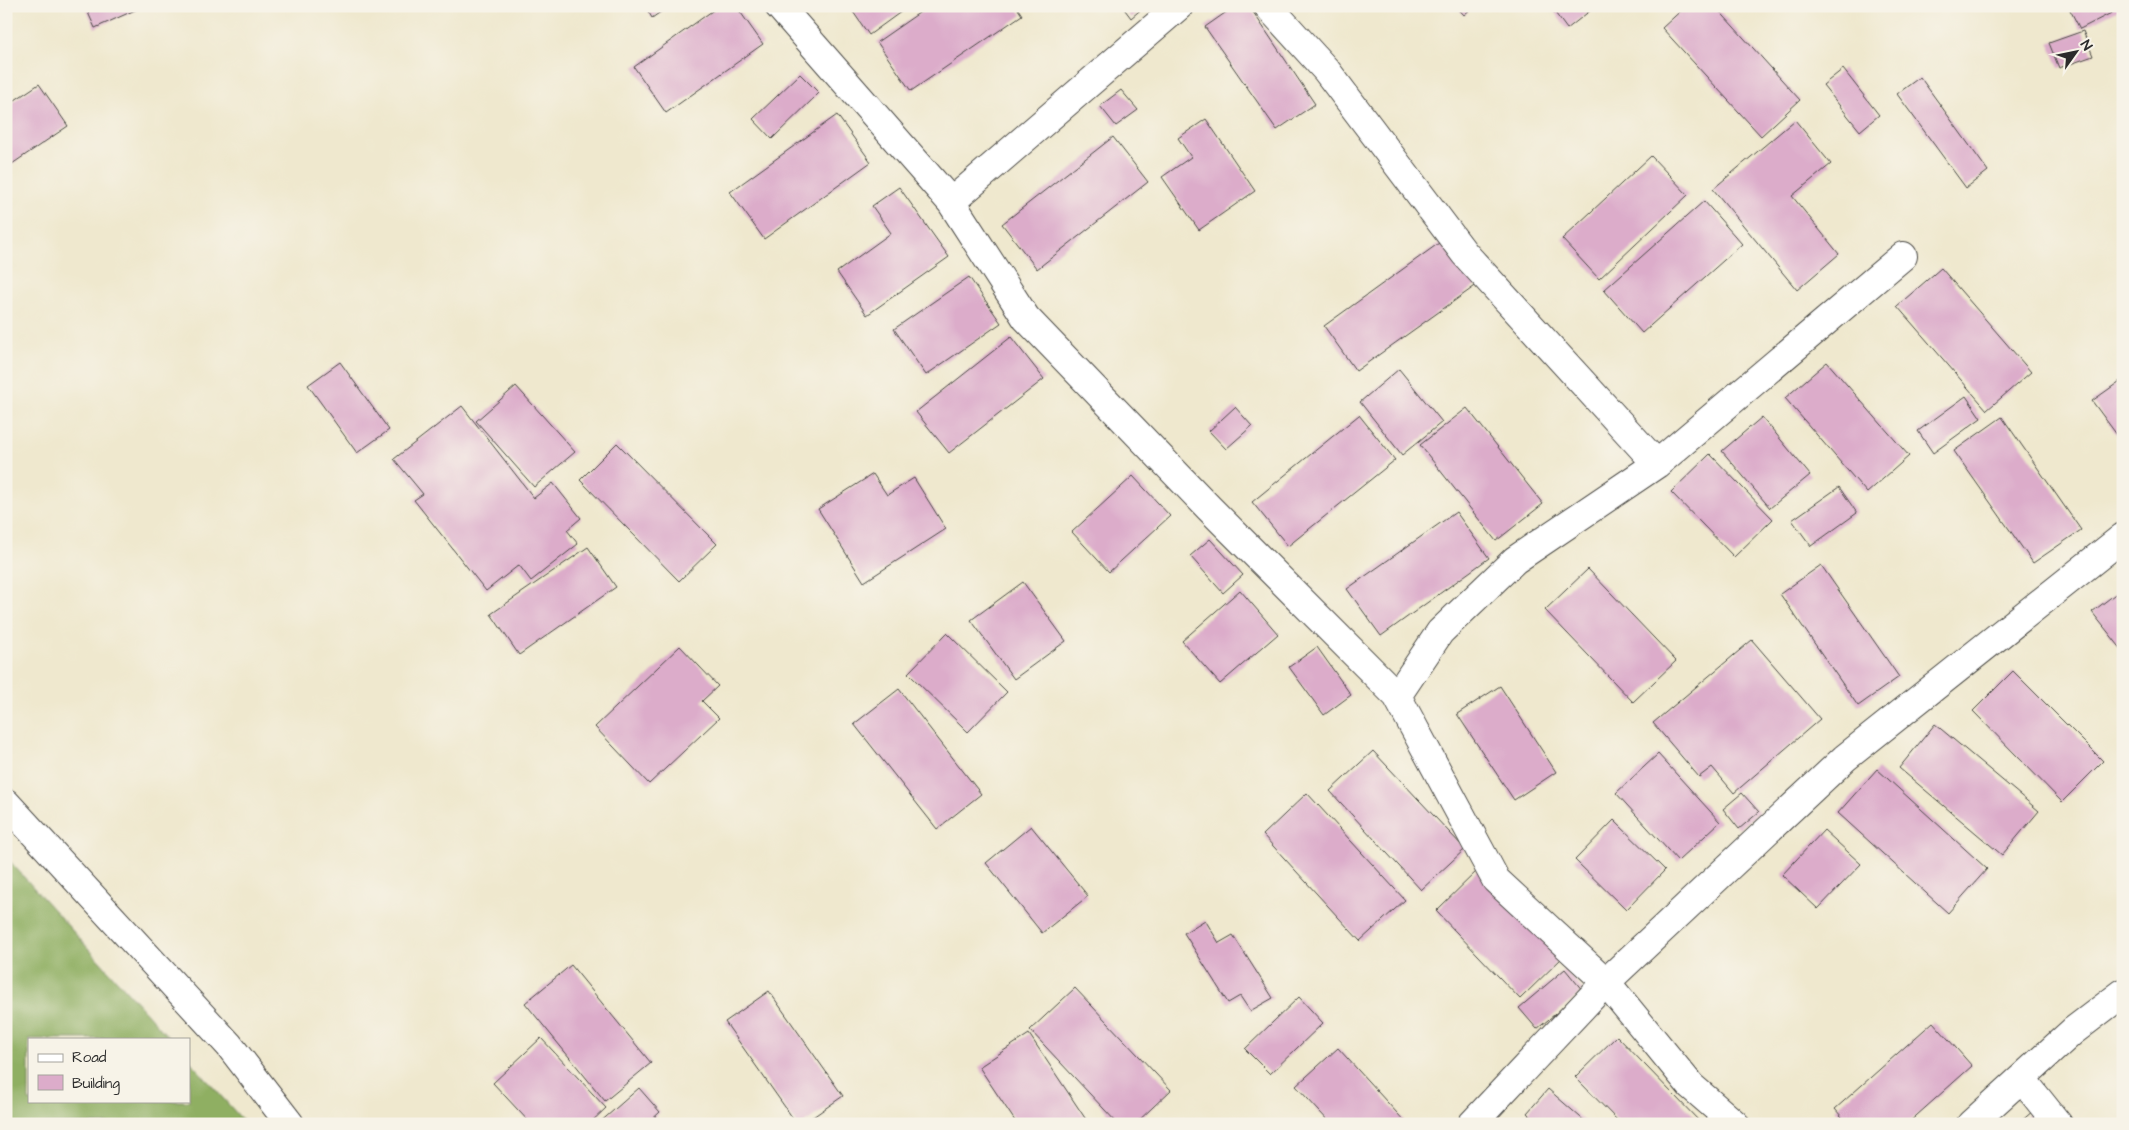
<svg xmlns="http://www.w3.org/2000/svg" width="2129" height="1130" font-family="'Architects Daughter',sans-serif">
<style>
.forest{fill:#8faf62;stroke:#5d6d46}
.building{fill:#dcacca}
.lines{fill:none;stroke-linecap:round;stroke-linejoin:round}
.minor-casing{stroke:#484743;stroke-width:30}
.minor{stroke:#fff;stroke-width:28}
</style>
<rect width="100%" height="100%" fill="#f7f3e8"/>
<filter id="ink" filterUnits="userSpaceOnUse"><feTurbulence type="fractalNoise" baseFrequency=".02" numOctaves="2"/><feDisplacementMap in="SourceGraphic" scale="10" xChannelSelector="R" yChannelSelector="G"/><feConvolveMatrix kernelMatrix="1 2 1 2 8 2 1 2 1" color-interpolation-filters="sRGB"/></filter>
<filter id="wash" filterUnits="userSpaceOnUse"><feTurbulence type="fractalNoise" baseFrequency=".0096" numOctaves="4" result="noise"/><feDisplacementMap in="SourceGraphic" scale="20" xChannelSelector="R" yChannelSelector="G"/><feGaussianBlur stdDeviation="1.12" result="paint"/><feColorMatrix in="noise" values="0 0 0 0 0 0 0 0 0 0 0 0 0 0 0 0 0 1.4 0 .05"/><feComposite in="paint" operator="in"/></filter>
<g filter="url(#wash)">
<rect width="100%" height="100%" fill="#efe8ce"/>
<!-- forest -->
<path class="forest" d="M6,857l164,182h-141v62h160v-41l57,64h-240z"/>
<g id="blocks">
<!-- building -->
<path class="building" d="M85,6h59l-49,22z
M645,6h24l-17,12z
M719,6h17l27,38 -97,69 -32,-46z
M849,6h60l-40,29z
M929,6h87l6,9 -111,76 -34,-49z
M1122,6h23l-14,12z
M1235,6h14l66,98 -38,26 -72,-103z
M1456,6h18l-10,9z
M1550,6h46l-29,23z
M1686,6h29l85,94 -39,36 -99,-108z
M2068,6h55v1l-43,22z
M2083,31l10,25 -34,12 -10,-25z
M1843,69l36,46 -19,16 -37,-46z
M800,74l19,19 -47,46 -19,-20z
M1920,77l68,94 -22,17 -69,-94z
M39,84l29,42 -62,42v-62z
M1121,90l17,20 -22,16 -16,-20z
M837,115l34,47 -107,77 -34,-47z
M1206,119l49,72 -56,39 -37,-53 29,-20 -13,-19z
M1795,120l36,44 -39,32 47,58 -42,36 -84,-101z
M1113,137l35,45 -111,87 -35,-45z
M1651,156l37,39 -89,84 -37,-40z
M899,187l50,70 -82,58 -30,-43 54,-39 -19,-27z
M1704,201l38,43 -100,89 -38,-43z
M1446,238l32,46 -122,87 -32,-45z
M1941,268l90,104 -44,38 -90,-104z
M969,277l32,46 -75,52 -32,-46z
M1011,337l33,42 -95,74 -33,-41z
M340,362l49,68 -32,23 -49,-68z
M1827,362l82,94 -42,37 -82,-95z
M1399,369l43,53 -40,33 -42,-53z
M2123,379v64l-31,-42z
M516,386l59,66 -41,35 -58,-66z
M1966,396l15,22 -48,35 -15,-22z
M462,406l72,92 19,-15 28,35 -14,12 11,14 -47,37 -12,-16 -33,26 -72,-91 9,-6 -29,-35z
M1235,407l17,19 -26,23 -17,-18z
M1467,408l76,96 -47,37 -76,-96z
M1359,415l36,45 -107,86 -36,-44z
M1762,417l48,58 -40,33 -48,-57z
M2002,417l79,113 -48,33 -79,-112z
M617,443l100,101 -38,37 -99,-101z
M1710,454l63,65 -39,38 -63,-65z
M873,474l14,21 27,-17 32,51 -82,53 -46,-73z
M1133,476l37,40 -61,56 -37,-40z
M1839,487l18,26 -46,33 -19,-26z
M1456,512l33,46 -108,78 -34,-47z
M1210,539l33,36 -20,18 -33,-37z
M588,547l28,40 -97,68 -28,-41z
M1821,565l78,112 -41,29 -78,-112z
M1588,569l88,92 -43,41 -88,-92z
M1023,582l43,59 -52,38 -43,-59z
M2123,588v63l-31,-39z
M1240,590l38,44 -58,50 -38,-43z
M947,633l60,59 -39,40 -60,-59z
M1752,640l68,79 -86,74 -22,-26 -13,10 -46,-54z
M680,646l38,40 -16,15 17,17 -70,66 -54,-57z
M1317,647l34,48 -27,20 -35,-48z
M2013,671l90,90 -41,41 -89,-91z
M1500,686l56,86 -42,28 -57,-86z
M899,689l82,105 -44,35 -83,-105z
M1935,724l104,87 -37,44 -103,-87z
M1373,751l92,98 -44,41 -91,-99z
M1658,754l62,68 -42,39 -62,-68z
M1877,769l110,100 -39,44 -110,-100z
M1307,793l98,107 -45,41 -97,-106z
M1742,793l17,19 -20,17 -16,-20z
M1614,820l51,50 -39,40 -51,-50z
M1031,826l57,70 -46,37 -56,-70z
M1824,830l37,34 -43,45 -36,-34z
M1482,866l84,88 -46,45 -84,-88z
M1205,920l14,23 14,-8 40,63 -23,13 -10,-15 -12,7 -44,-70z
M571,965l80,98 -46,38 -80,-98z
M1565,969l18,22 -46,38 -18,-21z
M1075,988l96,102 -36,34h-17l-88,-94z
M769,991l74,105 -40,28h-6l-72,-102z
M1299,997l24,26 -53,51 -25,-25z
M1933,1022l39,44 -65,58h-59l-13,-15z
M1029,1034l60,90h-72l-38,-57z
M1617,1036l85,88h-81l-46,-47z
M541,1038l65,70 -17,16h-58l-38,-41z
M1338,1048l69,76h-76l-35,-38z
M639,1088l21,24 -13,12h-49z
M1548,1089l40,35h-49l-12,-11z
M2034,1110l12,14h-28z"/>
</g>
</g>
<g filter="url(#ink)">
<use href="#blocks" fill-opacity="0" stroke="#484743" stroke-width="1"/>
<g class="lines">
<defs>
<path id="minor" d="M779,6l172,196 75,116 183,190 188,188 99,184 110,102 85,104 44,38
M1268,6l58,64 139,184 192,210
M951,202l228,-196
M1397,696l43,-64 75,-72 142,-96 246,-208
M6,803l223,242 61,79
M2022,1079l36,45
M1472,1124l134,-142 239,-224 278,-221
M1971,1124l102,-93 50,-38"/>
</defs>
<!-- minor casing -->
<use href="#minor" class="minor-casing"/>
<!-- minor -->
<use href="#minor" class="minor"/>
</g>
</g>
<!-- margin -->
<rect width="2129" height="1130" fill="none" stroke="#f7f3e8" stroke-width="25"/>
<!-- legend -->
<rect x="28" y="1038" width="162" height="65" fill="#f7f3e8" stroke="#a5a39c"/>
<rect x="38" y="1054" width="25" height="8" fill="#ffffff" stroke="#a5a39c"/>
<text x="72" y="1062" font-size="15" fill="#2b2b2b">Road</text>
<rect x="38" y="1075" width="25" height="15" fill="#dcacca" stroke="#a5a39c"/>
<text x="72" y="1088" font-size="15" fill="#2b2b2b">Building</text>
<!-- north arrow -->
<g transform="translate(2076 52) rotate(57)" stroke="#f7f3e8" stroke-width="4" paint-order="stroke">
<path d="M0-4L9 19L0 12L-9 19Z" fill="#2b2b2b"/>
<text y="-8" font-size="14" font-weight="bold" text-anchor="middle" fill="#2b2b2b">N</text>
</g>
</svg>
